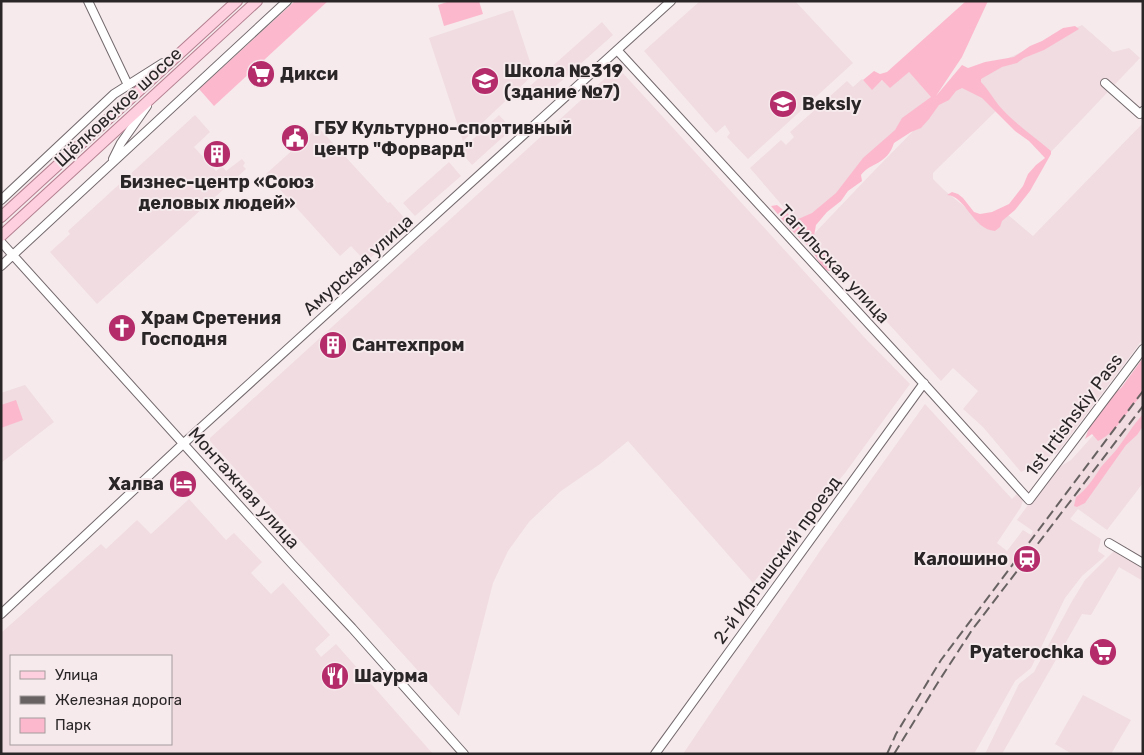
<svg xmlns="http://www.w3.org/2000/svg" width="1144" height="755" font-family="Rubik,sans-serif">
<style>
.built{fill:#f0dce1;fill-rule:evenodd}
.green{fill:#fcb9ce}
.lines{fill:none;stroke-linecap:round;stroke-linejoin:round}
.minor-casing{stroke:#73696c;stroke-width:10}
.major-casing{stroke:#b48091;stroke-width:12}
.minor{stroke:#fff;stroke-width:8}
.major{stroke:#fed0df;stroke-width:10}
.rail{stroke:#686263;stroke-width:2;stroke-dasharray:10 5;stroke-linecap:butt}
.labels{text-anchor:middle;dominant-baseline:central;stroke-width:4;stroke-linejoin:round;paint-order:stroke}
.poi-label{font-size:18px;font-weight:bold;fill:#2a2627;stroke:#f6eaed;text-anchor:start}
.street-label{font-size:18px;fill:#2a2627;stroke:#f6eaed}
</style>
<rect width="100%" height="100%" fill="#f6eaed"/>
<!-- built -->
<path class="built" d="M700,1h95l58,62 -105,96 -21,-22 3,-4 -5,-8 -9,8 -72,-82z
M513,10l21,64 -71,67 -34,-103z
M602,22l11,13 -72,64 -11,-13z
M1082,25l31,27 16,-4 11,10 -92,97 -49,-47 -66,65v6l11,11 43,35 14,-16 32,27 110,-113v216l-86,114 -36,19 -38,-45 -20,-18 15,-18 -25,-23 -12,13 -131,-143 61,-64 95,-97z
M620,70l245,268 45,46 -65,89 -92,110 -125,-142 -28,23 -39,27 -32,31 -21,29 -15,32 -34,133 -249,-275v-3l403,-367z
M909,72l24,27 -129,132 -54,-63 31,-28 5,5 8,-8 -4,-5 57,-51 6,6 9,-8 10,10 11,-9z
M195,115l15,17 -16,15 22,24 6,-5 4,5 16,-12 3,4 -2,3 3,3 -149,135 -47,-52 20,-18 -2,-3z
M499,115l13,14 -40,36 -12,-14z
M318,127l70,76 2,-1 19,21 -43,39 -15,-16 -11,10 -74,-82z
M449,162l12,14 -46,40 -12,-13z
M1143,361v122l-36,47 -29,-21 -8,10 31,20 -3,12 7,5 -23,20 -17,22 -34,70 -16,13 -41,73h-291l139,-206 103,-144 87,95 6,-6 5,7 -2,7 -24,36 10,8 16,-21 8,5 2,-4 -16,-11 36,-49 18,-11 28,-31z
M25,385l29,37 -53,41v-70z
M189,499l37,41 8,-7 28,29 -11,11 20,21 12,-11 47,52 -15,14 6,8 15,-13 97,110h-432v-121l100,-89 5,5 31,-29 14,14zM11,656h160v88h-160z
M1114,551l29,17v13l-24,-14 -28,48 -9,-1 -80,140h-17l34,-70 15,-12 37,-69 14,-23z
M1083,695l48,25 -20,34h-39l-17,-10z"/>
<!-- green -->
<path class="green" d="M295,1h33l-114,105 -15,-17z
M450,1h29l4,13 -39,12 -6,-21z
M966,1h22l-26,56 -26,39 26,-31 6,3 17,-6 29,-5 16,-11 12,-5 21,-13 12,-2 4,3 -35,21 -20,8 -7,5 -15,4 -21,12v3c9,9 13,19 22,28 14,15 32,27 48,41v3l-21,37 -15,19 -13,11 -2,6 -5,4c-23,-2 -29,-35 -48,-36l5,-3 6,2 5,4 11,14 6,2 12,-2 17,-8 14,-18 5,-12 8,-9 9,-7 -16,-17 -14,-10 -33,-33 -20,-10 -6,3 -7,9 -10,5 -10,14 -8,9 -10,4 -17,11c-7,22 -23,19 -33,32l1,6 -14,10 -7,10 -14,11 -11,13 -2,11 2,5 7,11 13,12 -3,6 -5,1 -5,-3 -13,-20 -20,-19 -19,-23 6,-1 19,15 16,-7 24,-20 27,-35 32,-28 7,-12 29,-21 -22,-25 -19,16 -8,-8 -10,10 -9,-10 11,-9 6,3 7,-2z
M1143,358v36c-16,15 -25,38 -45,47l-6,-7 -7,5 5,-14 19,-28 12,-9z
M16,400l7,20 -22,8v-23z
M1143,414v12l-6,9 -11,10 -41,58 -8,4 -3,-1 2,-9c11,-8 17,-18 25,-30 5,-6 11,-12 16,-18 9,-12 16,-24 26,-35z"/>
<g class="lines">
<defs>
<path id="minor" d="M88,1l40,84
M617,50l309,336 103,114 114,-151
M1105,83l35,31 3,-3
M113,159l8,-16 26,-37
M1,200l113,-106 49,-31
M1,242l291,322 60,64 112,126
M1,266l286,-265
M1109,543l34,20
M1,614l183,-171 487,-442
M655,754l269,-371"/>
<path id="major" d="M1,217l236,-216
M1,236l256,-235"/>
</defs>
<!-- minor casing -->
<use href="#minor" class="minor-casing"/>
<!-- major casing -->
<use href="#major" class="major-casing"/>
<!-- minor -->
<use href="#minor" class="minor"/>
<!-- major -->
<use href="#major" class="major"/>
<!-- rail -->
<path class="rail" d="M887,754l9,-20 45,-74 202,-269
M894,754l43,-70 35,-54 171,-224"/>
</g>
<!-- icons -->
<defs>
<symbol id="supermarket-disc" viewBox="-11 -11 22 22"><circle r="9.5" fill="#b52c6a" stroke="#f6eaed"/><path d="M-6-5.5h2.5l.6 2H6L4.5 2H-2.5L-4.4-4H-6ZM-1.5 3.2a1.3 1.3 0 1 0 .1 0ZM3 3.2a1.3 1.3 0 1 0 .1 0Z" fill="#fff"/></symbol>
<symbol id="school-disc" viewBox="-11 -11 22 22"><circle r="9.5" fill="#b52c6a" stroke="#f6eaed"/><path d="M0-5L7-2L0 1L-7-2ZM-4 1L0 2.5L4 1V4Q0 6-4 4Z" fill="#fff"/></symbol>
<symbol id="civic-disc" viewBox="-11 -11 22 22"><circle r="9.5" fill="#b52c6a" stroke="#f6eaed"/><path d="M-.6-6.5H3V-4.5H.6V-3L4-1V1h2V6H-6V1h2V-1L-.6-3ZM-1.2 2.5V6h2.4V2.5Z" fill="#fff"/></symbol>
<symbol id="building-disc" viewBox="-11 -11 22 22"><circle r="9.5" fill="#b52c6a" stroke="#f6eaed"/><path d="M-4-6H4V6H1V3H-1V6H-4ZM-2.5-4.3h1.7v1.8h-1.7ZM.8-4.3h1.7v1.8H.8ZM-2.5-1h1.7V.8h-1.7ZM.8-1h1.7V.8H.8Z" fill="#fff"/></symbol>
<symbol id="church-disc" viewBox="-11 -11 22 22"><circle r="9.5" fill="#b52c6a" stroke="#f6eaed"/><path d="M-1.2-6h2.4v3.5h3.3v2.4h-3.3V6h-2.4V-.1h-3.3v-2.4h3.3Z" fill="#fff"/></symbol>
<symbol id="hotel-disc" viewBox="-11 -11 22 22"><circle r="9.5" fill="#b52c6a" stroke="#f6eaed"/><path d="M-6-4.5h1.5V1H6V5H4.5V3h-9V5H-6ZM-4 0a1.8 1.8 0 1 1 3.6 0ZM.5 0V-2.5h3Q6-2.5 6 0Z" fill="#fff"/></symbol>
<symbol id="station-disc" viewBox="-11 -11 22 22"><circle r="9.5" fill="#b52c6a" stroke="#f6eaed"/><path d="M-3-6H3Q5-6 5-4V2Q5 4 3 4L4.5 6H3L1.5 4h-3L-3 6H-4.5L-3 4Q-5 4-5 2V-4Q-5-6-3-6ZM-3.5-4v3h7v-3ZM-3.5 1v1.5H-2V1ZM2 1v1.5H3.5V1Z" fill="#fff"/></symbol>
<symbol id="restaurant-disc" viewBox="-11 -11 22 22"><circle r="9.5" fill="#b52c6a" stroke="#f6eaed"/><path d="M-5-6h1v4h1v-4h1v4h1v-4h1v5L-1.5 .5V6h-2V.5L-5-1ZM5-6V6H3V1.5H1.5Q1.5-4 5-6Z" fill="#fff"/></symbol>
</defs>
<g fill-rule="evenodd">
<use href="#supermarket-disc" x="245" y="58" width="32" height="32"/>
<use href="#school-disc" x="469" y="65" width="32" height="32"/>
<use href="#school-disc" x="767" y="88" width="32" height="32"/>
<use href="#civic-disc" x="279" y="122" width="32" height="32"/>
<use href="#building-disc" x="201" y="138" width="32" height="32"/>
<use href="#church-disc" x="106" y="312" width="32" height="32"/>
<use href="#building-disc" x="317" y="329" width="32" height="32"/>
<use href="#hotel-disc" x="167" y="468" width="32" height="32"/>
<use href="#station-disc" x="1011" y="543" width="32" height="32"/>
<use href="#supermarket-disc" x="1087" y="636" width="32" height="32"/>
<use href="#restaurant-disc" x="319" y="660" width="32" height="32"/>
</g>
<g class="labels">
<!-- poi labels -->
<g class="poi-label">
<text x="504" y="71">Школа №319<tspan x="504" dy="21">(здание №7)</tspan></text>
<text x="280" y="74">Дикси</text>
<text x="802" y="104">Beksly</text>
<text x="314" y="128">ГБУ Культурно-спортивный<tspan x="314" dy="21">центр "Форвард"</tspan></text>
<text x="217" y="182" text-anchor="middle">Бизнес-центр «Союз<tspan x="217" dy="21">деловых людей»</tspan></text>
<text x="141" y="318">Храм Сретения<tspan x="141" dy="21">Господня</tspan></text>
<text x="352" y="345">Сантехпром</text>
<text x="164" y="484" text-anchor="end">Халва</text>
<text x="1008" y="559" text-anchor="end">Калошино</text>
<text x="1084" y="652" text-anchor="end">Pyaterochka</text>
<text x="354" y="676">Шаурма</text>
</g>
<!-- street labels -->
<g class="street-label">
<text transform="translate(118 107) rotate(-43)">Щёлковское шоссе</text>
<text transform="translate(834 264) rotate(47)">Тагильская улица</text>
<text transform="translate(358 265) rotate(-42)">Амурская улица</text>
<text transform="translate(1074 415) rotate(-53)">1st Irtishskiy Pass</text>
<text transform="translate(244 488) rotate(48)">Монтажная улица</text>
<text transform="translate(777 560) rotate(-54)">2-й Иртышский проезд</text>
</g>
</g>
<!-- border -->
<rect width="1144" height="755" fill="none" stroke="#2a2627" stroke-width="5"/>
<!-- legend -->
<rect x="10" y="655" width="162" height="90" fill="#f6eaed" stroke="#a49c9e"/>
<rect x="20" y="671" width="25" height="8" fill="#fed0df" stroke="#a49c9e"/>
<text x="55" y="680" font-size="15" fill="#2a2627">Улица</text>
<rect x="20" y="696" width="25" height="8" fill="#686263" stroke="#a49c9e"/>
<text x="55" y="705" font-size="15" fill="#2a2627">Железная дорога</text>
<rect x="20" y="718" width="25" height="15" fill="#fcb9ce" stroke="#a49c9e"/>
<text x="55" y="730" font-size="15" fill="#2a2627">Парк</text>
</svg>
